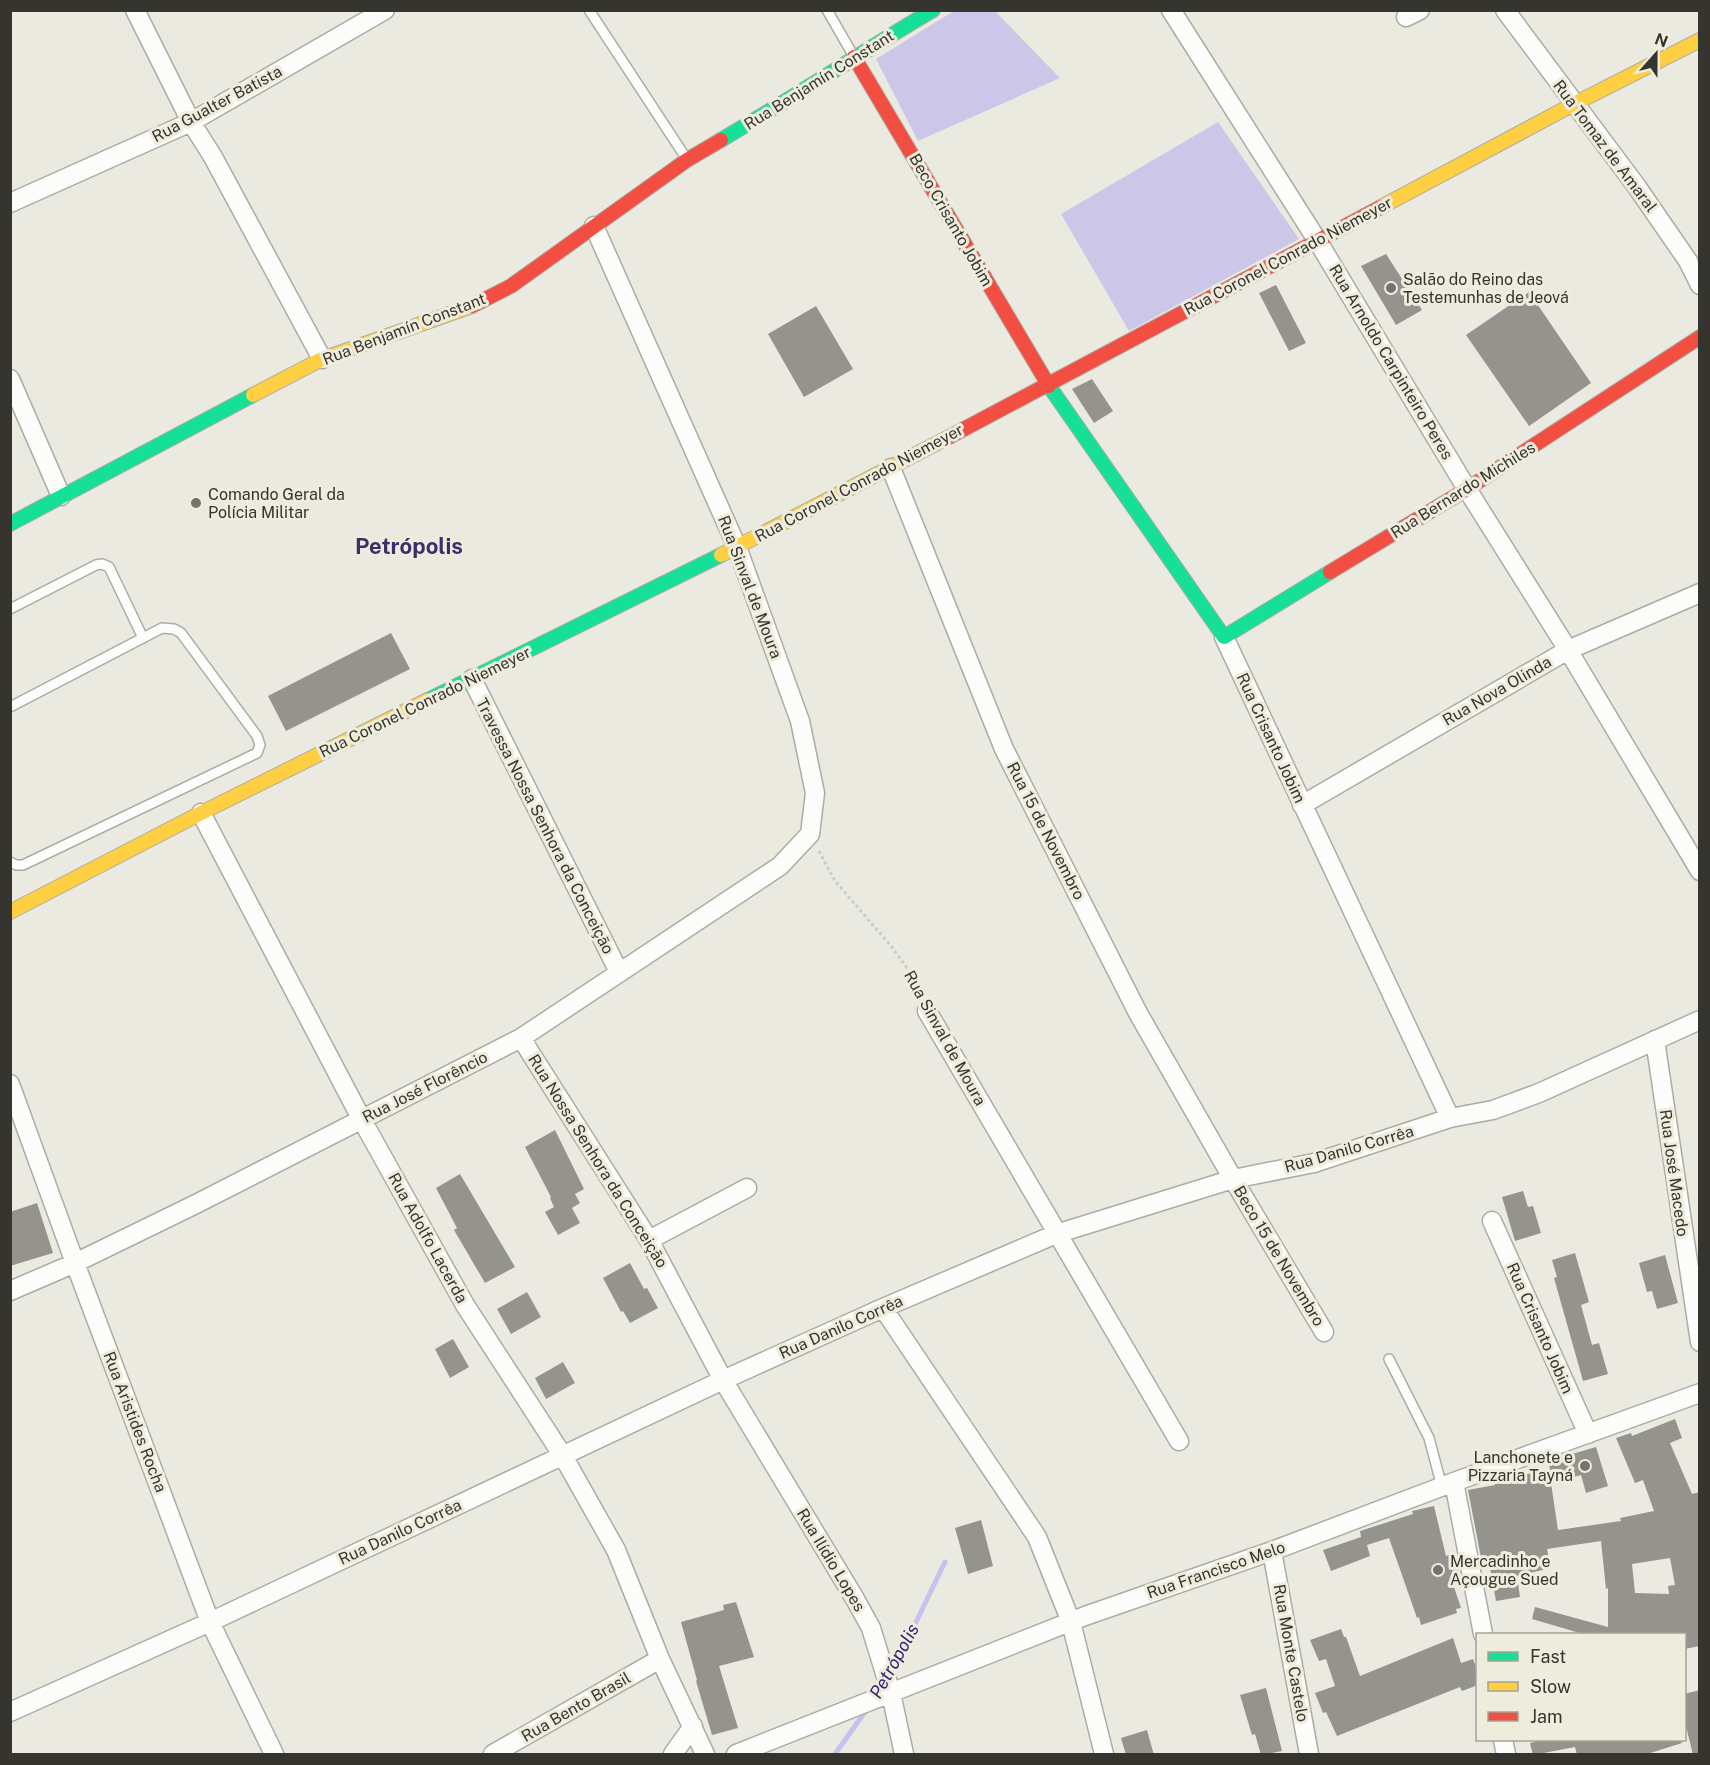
<svg xmlns="http://www.w3.org/2000/svg" width="1710" height="1765" font-family="'Public Sans',sans-serif">
<style>
.forest{fill:#ccc7e9}
.lines{fill:none;stroke-linecap:round;stroke-linejoin:round}
.stream{stroke:#c7c1ee;stroke-width:5}
.building{fill:#94938d;fill-rule:evenodd}
.lane-casing{stroke:#acaca5;stroke-width:12}
.street-casing{stroke:#acaca5;stroke-width:21}
.fast-casing{stroke:#acaca5;stroke-width:16}
.slow-casing{stroke:#acaca5;stroke-width:16}
.jam-casing{stroke:#acaca5;stroke-width:16}
.path{stroke:#cbcbc8;stroke-width:3;stroke-dasharray:3 3;stroke-linecap:butt}
.lane{stroke:#fcfcfa;stroke-width:9}
.street{stroke:#fcfcfa;stroke-width:18}
.fast{stroke:#16e098;stroke-width:14}
.slow{stroke:#ffcf43;stroke-width:14}
.jam{stroke:#f24e42;stroke-width:14}
.poi-dot{fill:#74746d;stroke:#eeeddd;stroke-width:2}
.labels{text-anchor:middle;dominant-baseline:central;stroke-width:6;stroke-linejoin:round;paint-order:stroke}
.street-label{font-size:16px;fill:#35342e;stroke:#eeeddd}
.poi-label{font-size:16px;fill:#35342e;stroke:#eeeddd;text-anchor:start}
.water-label{font-size:18px;font-style:italic;fill:#362270;stroke:#eeeddd}
.district-label{font-size:22px;font-weight:bold;fill:#3b2f6b;stroke:#eeeddd}
</style>
<rect width="100%" height="100%" fill="#eaeae1"/>
<!-- forest -->
<path class="forest" d="M954,11h41l65,67 -142,63 -42,-82z
M1218,122l81,117 -170,92 -68,-117z"/>
<g class="lines">
<!-- stream -->
<path class="stream" d="M891,1674l54,-112
M835,1754l32,-45"/>
</g>
<!-- building -->
<path class="building" d="M1386,254l36,56 -26,15 -35,-59z
M1276,285l30,58 -17,8 -30,-58z
M1529,292l62,91 -62,43 -63,-91z
M816,306l37,63 -49,28 -36,-63z
M1092,379l21,32 -19,12 -22,-34z
M391,633l19,36 -124,62 -18,-35z
M555,1130l29,59 -9,5 5,9 -8,5 8,15 -22,12 -13,-23 9,-5 -4,-9 1,-1 -26,-50z
M460,1174l55,93 -30,16 -31,-53 3,-2 -21,-40z
M1523,1191l5,16 5,-1 8,27 -26,8 -13,-44z
M37,1203l16,50 -43,13v-54z
M1575,1253l14,49 -8,3 11,40 7,-2 9,31 -25,7 -29,-103 3,-1 -5,-17z
M1665,1255l13,48 -21,6 -5,-18 -5,1 -8,-29z
M630,1263l14,26 3,-1 11,20 -28,15 -7,-12 -2,1 -18,-34z
M527,1292l14,25 -30,17 -14,-25z
M453,1339l16,28 -19,11 -15,-29z
M563,1362l12,21 -29,16 -11,-21z
M1675,1419l7,19 -12,5 22,51 8,-2v154l-16,3v-14l-101,-1 -51,-15 3,-12 73,20v-39l-2,1 -5,-48 -54,8 4,19 -34,8 3,21 -24,4 -7,-39 -7,1 -14,-73 27,-5 -1,-4 56,-12 -2,-8 48,-14 12,39 -22,7 -5,-18 -30,8 7,47 63,-9 -1,-3 34,-7 -11,-31 -8,3 -19,-45 15,-5 1,3zM1670,1558l5,27 -7,1 1,8 -34,-1 -3,-29z
M1434,1506l12,50 6,-2 9,24 -9,3 9,27 -5,1 1,4 -36,12 -2,-8 -2,1 -28,-80 -22,7 3,11 -39,15 -8,-21 38,-13 -1,-6 53,-17 -1,-3z
M981,1520l12,46 -25,8 -13,-46z
M736,1602l18,55 -35,9 19,62 -26,7 -16,-54 1,-1 -16,-58 43,-12 -1,-5z
M1341,1629l3,8h2l14,39 93,-38 8,25 12,-4 5,13v13l-16,6 -2,-4 -123,49 -11,-24 -3,1 -8,-20 20,-7 -9,-27 -7,2 -9,-21z
M1266,1688l16,63 -21,4 -6,-21 -3,1 -12,-40z
M1700,1690v65h-7l-9,-37v-24z
M1147,1730l7,25h-28l-5,-17z
M1544,1740h137l1,3 -38,12h-67l-2,-8 -42,8 -3,-12z"/>
<g class="lines">
<defs>
<path id="lane" d="M589,10l97,148
M827,10l26,45
M10,609l86,-44 6,-1 7,3 34,71
M10,707l152,-79 12,1 7,4 76,103 3,9 -3,8 -234,112h-7l-6,-3
M1389,1359l40,79 13,49"/>
<path id="street" d="M135,10l56,112 22,35 109,202
M1171,10l146,230 150,249 101,161 132,221
M1505,10l132,177 51,74 12,24
M1406,17l14,-7
M10,203l181,-81 194,-112
M10,379l51,117
M891,468l113,281 134,264 95,166 91,153
M1224,637l226,481
M472,679l147,293
M1302,805l266,-155 132,-57
M201,813l161,307 103,185 98,151 53,94 44,109 45,95
M927,1011l252,430
M521,1038l128,202 74,140 132,219 16,29 20,65 13,61
M1655,1040l45,302
M10,1084l65,179 135,359 64,132
M1492,1221l96,213
M649,1240l98,-52
M10,1291l65,-28 121,-59 325,-166 259,-172 30,-32 5,-41 -15,-72 -63,-174 -143,-321
M883,1308l154,229 34,85 33,132
M1454,1482l29,152
M1272,1551l37,203
M10,1712l200,-90 513,-242 160,-72 173,-74 177,-55 81,-16 136,-45 43,-8 46,-17 161,-73
M1503,1740l3,14
M493,1754l167,-95
M673,1754l20,-28
M736,1754l349,-138 187,-65 182,-69 246,-89"/>
<path id="fast" d="M721,140c72,-42 141,-88 212,-130
M1049,386l175,251 106,-65
M10,524l243,-129
M428,700l293,-145"/>
<path id="slow" d="M1381,207l193,-103 126,-64
M253,395l69,-36 150,-53
M721,555l228,-118
M10,912l191,-99 227,-113"/>
<path id="jam" d="M854,57l195,329
M472,306l39,-20 176,-126 34,-20
M949,437l432,-230
M1330,572l137,-83 233,-152"/>
</defs>
<!-- lane casing -->
<use href="#lane" class="lane-casing"/>
<!-- street casing -->
<use href="#street" class="street-casing"/>
<!-- fast casing -->
<use href="#fast" class="fast-casing"/>
<!-- slow casing -->
<use href="#slow" class="slow-casing"/>
<!-- jam casing -->
<use href="#jam" class="jam-casing"/>
<!-- path -->
<path class="path" d="M819,851l16,30 56,65 24,33 6,18"/>
<!-- lane -->
<use href="#lane" class="lane"/>
<!-- street -->
<use href="#street" class="street"/>
<!-- fast -->
<use href="#fast" class="fast"/>
<!-- slow -->
<use href="#slow" class="slow"/>
<!-- jam -->
<use href="#jam" class="jam"/>
</g>
<!-- markers -->
<g class="poi-dot">
<circle cx="1391" cy="288" r="6"/>
<circle cx="196" cy="503" r="6"/>
<circle cx="1585" cy="1466" r="6"/>
<circle cx="1438" cy="1570" r="6"/>
</g>
<g class="labels">
<!-- street labels -->
<g class="street-label">
<text transform="translate(819 80) rotate(-32)">Rua Benjamín Constant</text>
<text transform="translate(217 104) rotate(-28)">Rua Gualter Batista</text>
<text transform="translate(1605 146) rotate(53)">Rua Tomaz de Amaral</text>
<text transform="translate(951 220) rotate(60)">Beco Crisanto Jobim</text>
<text transform="translate(1288 256) rotate(-28)">Rua Coronel Conrado Niemeyer</text>
<text transform="translate(404 329) rotate(-21)">Rua Benjamín Constant</text>
<text transform="translate(1391 362) rotate(59)">Rua Arnoldo Carpinteiro Peres</text>
<text transform="translate(859 483) rotate(-28)">Rua Coronel Conrado Niemeyer</text>
<text transform="translate(1463 490) rotate(-32)">Rua Bernardo Michiles</text>
<text transform="translate(750 587) rotate(69)">Rua Sinval de Moura</text>
<text transform="translate(1497 691) rotate(-30)">Rua Nova Olinda</text>
<text transform="translate(425 702) rotate(-26)">Rua Coronel Conrado Niemeyer</text>
<text transform="translate(1271 738) rotate(65)">Rua Crisanto Jobim</text>
<text transform="translate(545 826) rotate(63)">Travessa Nossa Senhora da Conceição</text>
<text transform="translate(1046 831) rotate(63)">Rua 15 de Novembro</text>
<text transform="translate(945 1038) rotate(61)">Rua Sinval de Moura</text>
<text transform="translate(425 1087) rotate(-27)">Rua José Florêncio</text>
<text transform="translate(1349 1149) rotate(-16)">Rua Danilo Corrêa</text>
<text transform="translate(598 1161) rotate(58)">Rua Nossa Senhora da Conceição</text>
<text transform="translate(1674 1173) rotate(82)">Rua José Macedo</text>
<text transform="translate(428 1238) rotate(61)">Rua Adolfo Lacerda</text>
<text transform="translate(1279 1256) rotate(59)">Beco 15 de Novembro</text>
<text transform="translate(841 1327) rotate(-24)">Rua Danilo Corrêa</text>
<text transform="translate(1540 1328) rotate(66)">Rua Crisanto Jobim</text>
<text transform="translate(135 1422) rotate(69)">Rua Aristides Rocha</text>
<text transform="translate(400 1532) rotate(-25)">Rua Danilo Corrêa</text>
<text transform="translate(831 1560) rotate(59)">Rua Ilídio Lopes</text>
<text transform="translate(1216 1570) rotate(-19)">Rua Francisco Melo</text>
<text transform="translate(1291 1653) rotate(80)">Rua Monte Castelo</text>
<text transform="translate(576 1707) rotate(-30)">Rua Bento Brasil</text>
</g>
<!-- poi labels -->
<g class="poi-label">
<text x="1403" y="279">Salão do Reino das<tspan x="1403" dy="18">Testemunhas de Jeová</tspan></text>
<text x="208" y="494">Comando Geral da<tspan x="208" dy="18">Polícia Militar</tspan></text>
<text x="1573" y="1457" text-anchor="end">Lanchonete e<tspan x="1573" dy="18">Pizzaria Tayná</tspan></text>
<text x="1450" y="1561">Mercadinho e<tspan x="1450" dy="18">Açougue Sued</tspan></text>
</g>
<!-- water labels -->
<g class="water-label">
<text transform="translate(894 1661) rotate(-61)">Petrópolis</text>
</g>
<!-- district labels -->
<g class="district-label">
<text x="409" y="546">Petrópolis</text>
</g>
</g>
<!-- border -->
<rect width="1710" height="1765" fill="none" stroke="#35342e" stroke-width="24"/>
<!-- legend -->
<rect x="1476" y="1633" width="210" height="108" fill="#eeeddd" stroke="#a4a397" stroke-width="1.5"/>
<rect x="1488" y="1652" width="30" height="9" fill="#16e098" stroke="#a4a397" stroke-width="1.5"/>
<text x="1530" y="1663" font-size="18" fill="#35342e">Fast</text>
<rect x="1488" y="1682" width="30" height="9" fill="#ffcf43" stroke="#a4a397" stroke-width="1.5"/>
<text x="1530" y="1693" font-size="18" fill="#35342e">Slow</text>
<rect x="1488" y="1712" width="30" height="9" fill="#f24e42" stroke="#a4a397" stroke-width="1.5"/>
<text x="1530" y="1723" font-size="18" fill="#35342e">Jam</text>
<!-- north arrow -->
<g transform="translate(1656 54) rotate(21)" stroke="#eeeddd" stroke-width="4.5" paint-order="stroke">
<path d="M0-4.5L10 22L0 15L-10 22Z" fill="#35342e"/>
<text y="-9" font-size="16" font-weight="bold" text-anchor="middle" fill="#35342e">N</text>
</g>
</svg>
